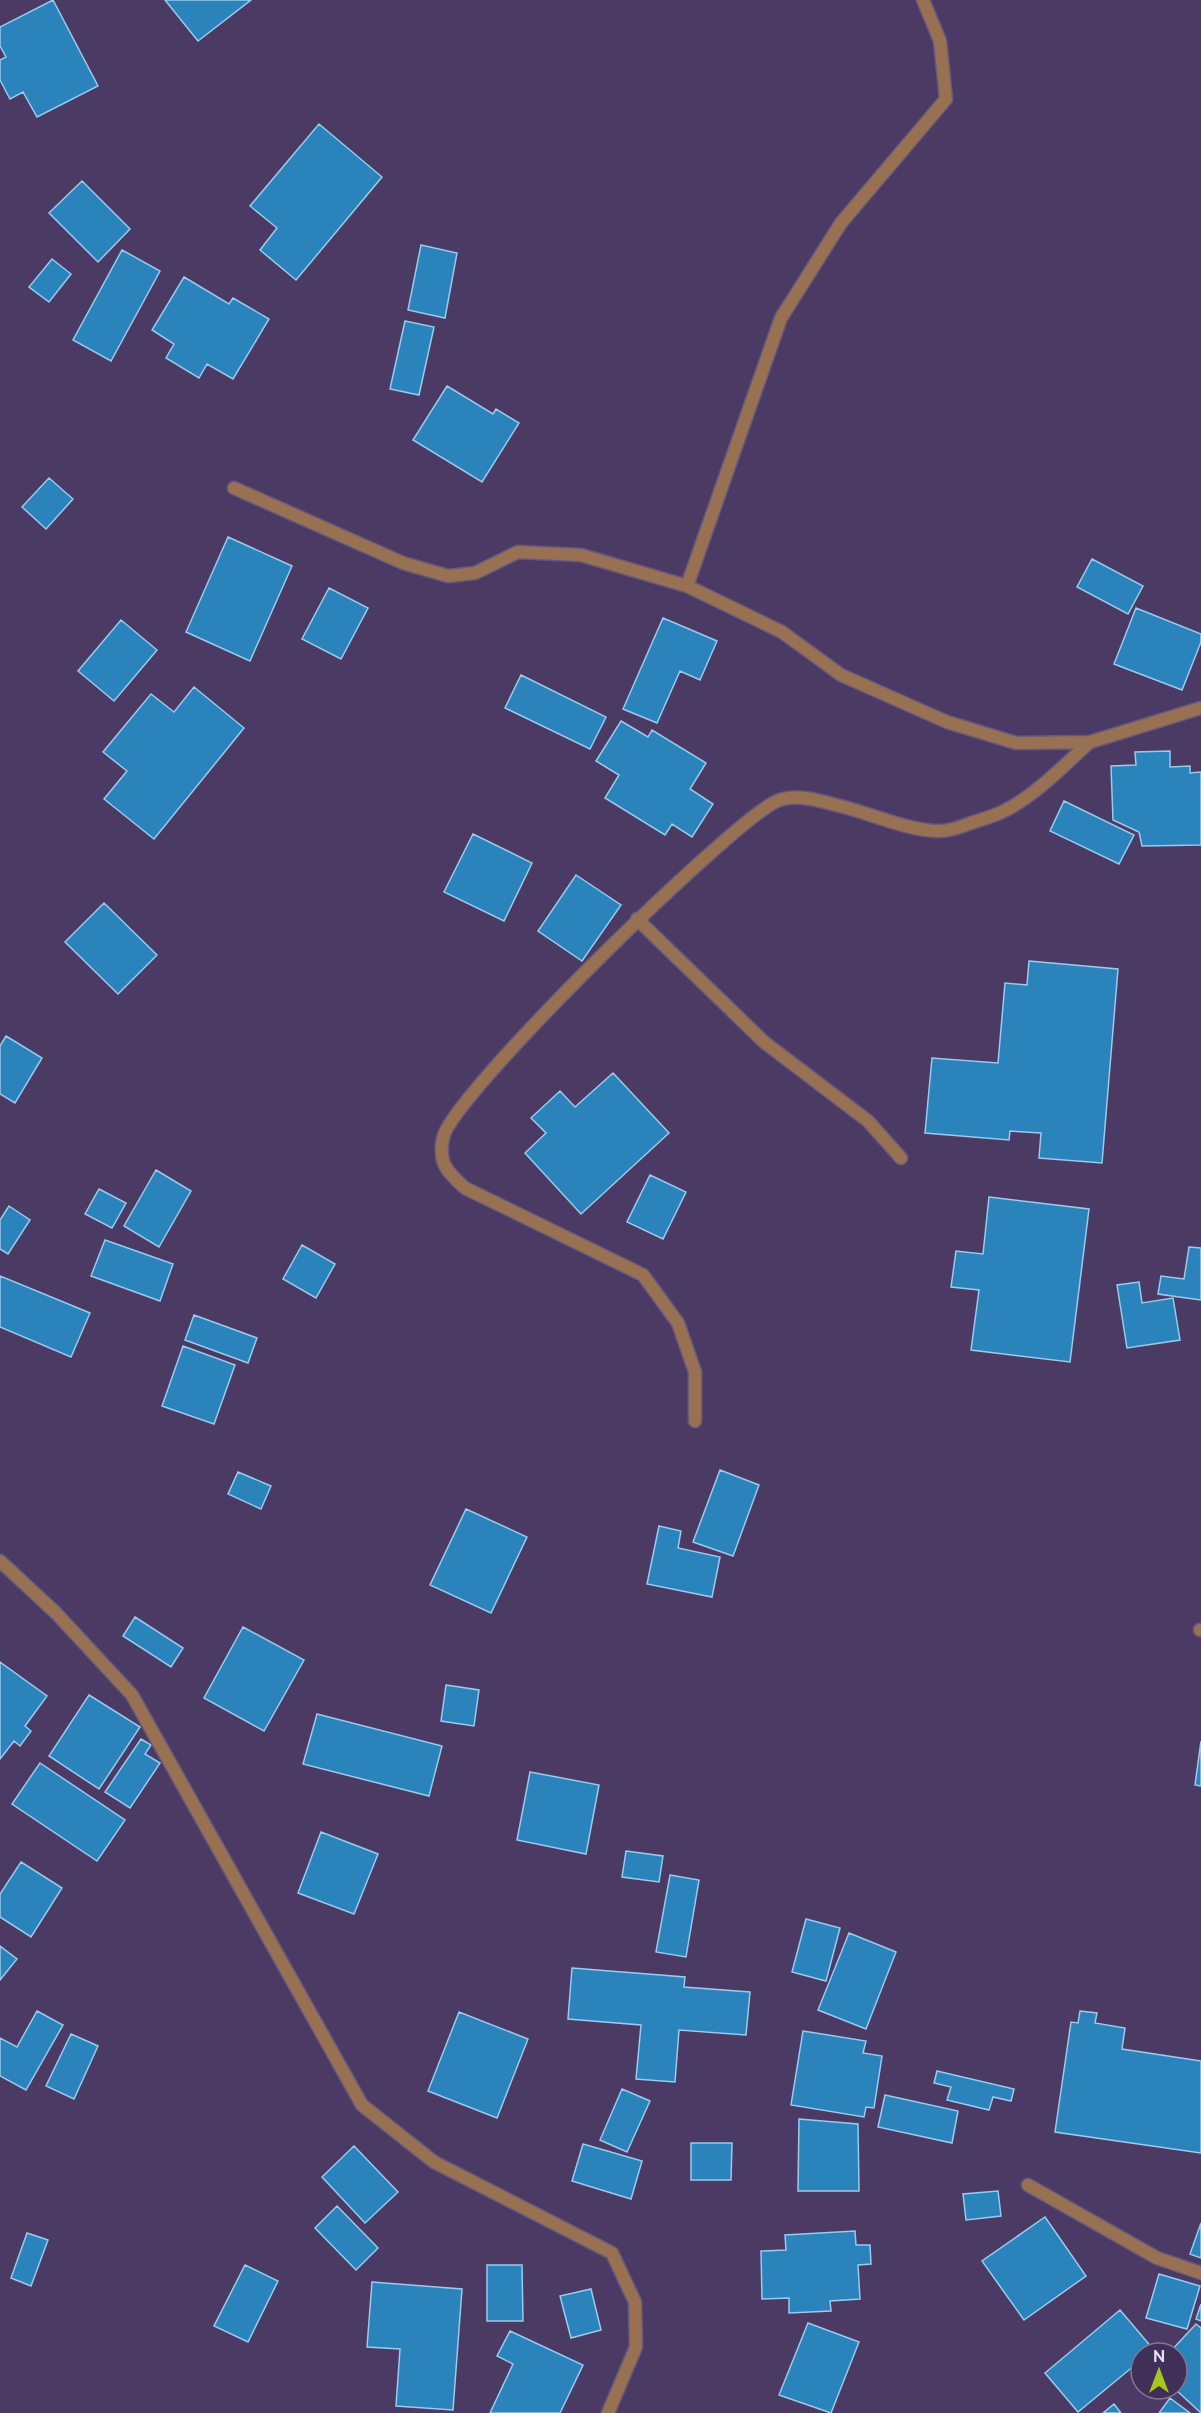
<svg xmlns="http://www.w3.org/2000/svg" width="1201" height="2413" font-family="Raleway,sans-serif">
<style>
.building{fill:#2a83ba;stroke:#9bcaee;stroke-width:1.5}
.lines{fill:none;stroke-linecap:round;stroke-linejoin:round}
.minor-casing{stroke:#67587e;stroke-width:15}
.minor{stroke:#977151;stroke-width:12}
</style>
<rect width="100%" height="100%" fill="#4b3b64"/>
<!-- building -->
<path class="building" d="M53,0l45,86 -61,31 -14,-25 -13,7 -10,-19v-20l6,-3 -6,-11v-19z
M165,0h86l-53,41z
M319,124l63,53 -86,103 -36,-30 17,-22 -27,-22z
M82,181l48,48 -32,33 -49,-49z
M421,245l36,8 -12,65 -37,-8z
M122,250l38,21 -49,90 -38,-21z
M52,259l19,15 -22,28 -20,-15z
M184,277l45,27 4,-6 36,21 -36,60 -26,-15 -8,14 -33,-20 8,-14 -22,-14z
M405,321l29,6 -15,68 -29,-6z
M447,386l46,28 3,-5 23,14 -37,59 -69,-42z
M49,478l24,21 -27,30 -24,-22z
M228,537l64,29 -42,95 -64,-29z
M1092,559l51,27 -15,28 -51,-27z
M329,588l39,20 -27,51 -39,-20z
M1136,608l65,26v8l-19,48 -68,-26z
M663,618l54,23 -17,39 -20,-9 -23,52 -34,-14z
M121,620l36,30 -43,51 -36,-30z
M521,675l85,42 -16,32 -85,-41z
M194,687l50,41 -90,111 -50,-40 23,-28 -24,-19 48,-58 23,18z
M621,721l27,16 4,-7 54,33 -16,26 23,15 -21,33 -20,-13 -7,11 -60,-37 14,-23 -23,-14z
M1170,751v16l20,-1v7l11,-1v73l-59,1 -3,-14 -26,-12 -2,-54 25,-1 -1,-13z
M1064,801l70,34 -15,29 -69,-33z
M473,834l59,29 -28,58 -60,-29z
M576,875l45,30 -39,56 -44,-30z
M104,903l53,52 -39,39 -53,-52z
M1029,961l89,8 -16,194 -63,-5 2,-25 -31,-2 -1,9 -84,-7 7,-75 66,5 7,-80 22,2z
M6,1036l36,22 -27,45 -15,-9v-48z
M613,1073l56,60 -88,81 -56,-61 21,-20 -15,-15 29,-27 15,16z
M156,1170l35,21 -32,56 -35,-21z
M650,1175l36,17 -23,47 -36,-17z
M99,1189l27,14 -14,25 -27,-14z
M989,1197l100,12 -19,153 -99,-12 8,-60 -28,-3 5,-36 27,3z
M9,1206l21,14 -22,34 -8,-5v-29z
M105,1240l68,24 -13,37 -69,-25z
M302,1245l33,19 -19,34 -33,-19z
M1189,1247l12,1v52l-43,-6 3,-18 23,3z
M0,1276l90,37 -19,44 -71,-30z
M1139,1282l3,21 31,-5 7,42 -53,8 -10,-63z
M194,1315l63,23 -9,25 -63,-23z
M183,1346l52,19 -21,59 -52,-18z
M720,1470l39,15 -26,71 -40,-14z
M238,1472l33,14 -10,23 -33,-15z
M466,1509l61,28 -36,76 -61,-28z
M659,1526l22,5 -3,17 42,9 -8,40 -65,-13z
M135,1617l48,31 -12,19 -48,-31z
M243,1627l61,33 -40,71 -60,-33z
M0,1662l47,34 -22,30 6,5 -11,15 -6,-5 -14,18z
M446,1685l33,5 -5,36 -33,-5z
M89,1695l51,32 -41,62 -50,-33z
M317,1714l125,32 -13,50 -126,-32z
M141,1739l10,6 -6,9 15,9 -30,45 -25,-16z
M1201,1741v45l-6,-1z
M40,1763l85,57 -28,41 -85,-57z
M530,1772l69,13 -13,69 -69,-14z
M321,1832l57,22 -24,60 -56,-21z
M626,1851l37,5 -4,26 -37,-5z
M21,1862l41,26 -31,49 -31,-20v-23z
M670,1875l29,5 -13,77 -30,-5z
M806,1919l34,9 -14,53 -34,-9z
M849,1933l47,19 -30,77 -48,-19z
M0,1946l17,13 -17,21z
M572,1968l113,9 -1,10 66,5 -4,43 -67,-5 -4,52 -39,-3 5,-54 -73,-6z
M37,2011l26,14 -37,65 -26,-14v-38l17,9z
M1080,2011l17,2 -2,10 30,5 -3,21 79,12v92l-146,-21 16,-110 7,1z
M459,2012l69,27 -31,79 -69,-27z
M803,2031l63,10 -3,12 19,3 -8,52 -8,-1 -2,10 -73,-12z
M71,2034l27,12 -24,53 -28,-13z
M937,2071l77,18 -3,12 -18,-4 -4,13 -42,-10 4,-13 -17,-4z
M622,2089l28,12 -23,51 -27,-12z
M885,2095l73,16 -6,32 -74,-16z
M799,2119l59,5 1,67h-61z
M691,2143h41l-1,37h-40z
M583,2144l59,17 -11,38 -59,-18z
M354,2146l44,46 -33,31 -43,-46z
M998,2191l3,25 -35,4 -3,-26z
M337,2206l41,42 -22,22 -41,-42z
M1045,2217l41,59 -62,44 -42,-59z
M1201,2223v35l-11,-4z
M855,2231l1,14h14l1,19 -13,1 2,34 -30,2 1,10 -42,2v-15l-27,1 -1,-48 25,-1 -1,-15z
M27,2233l21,7 -17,46 -20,-8z
M245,2265l33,16 -30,61 -34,-16z
M487,2265h35l1,56h-36z
M1159,2274l41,12 -13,43 -41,-11z
M372,2282l90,7 -9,121 -57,-4 4,-57 -33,-2z
M591,2289l10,41 -30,8 -11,-42z
M1201,2304v17l-5,-2z
M1120,2310l33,39 -4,4h-8v7l-63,52 -33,-39z
M808,2323l51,19 -28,71 -52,-18z
M1196,2324l5,4v85l-26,-24h2v-36h-8z
M510,2331l73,34 -23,48h-70l23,-49 -16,-8z
M1170,2398l20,15h-31z
M1114,2404l7,9h-18z"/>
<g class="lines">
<defs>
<path id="minor" d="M234,488l169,75 45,13 27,-3 43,-21 63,3 106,31 95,46 59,43 106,47 69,21 74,-1 111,-34
M687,586l94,-268 60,-95 105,-124 -6,-58 -17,-41
M637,919l127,123 104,79 33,37
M695,1421v-49l-17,-49 -35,-48 -178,-87c-18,-16 -27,-25 -22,-50 7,-41 289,-317 334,-337 20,-8 44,0 63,5 29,7 67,24 96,25 11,1 25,-4 35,-8 12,-4 24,-7 35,-13 31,-16 58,-45 84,-68
M0,1561l56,52 76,82 230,410 72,57 178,91 23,49 1,45 -28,66
M1200,1630h1
M1028,2185l129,73 44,15"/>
</defs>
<!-- minor casing -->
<use href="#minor" class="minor-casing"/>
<!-- minor -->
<use href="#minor" class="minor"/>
</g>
<!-- north arrow -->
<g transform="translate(1159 2371)"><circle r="28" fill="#403059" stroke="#827698" stroke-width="1.5"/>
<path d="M0-4.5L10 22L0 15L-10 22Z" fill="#a8c71d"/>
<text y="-9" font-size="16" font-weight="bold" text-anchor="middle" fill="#e6def7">N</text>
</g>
</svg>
